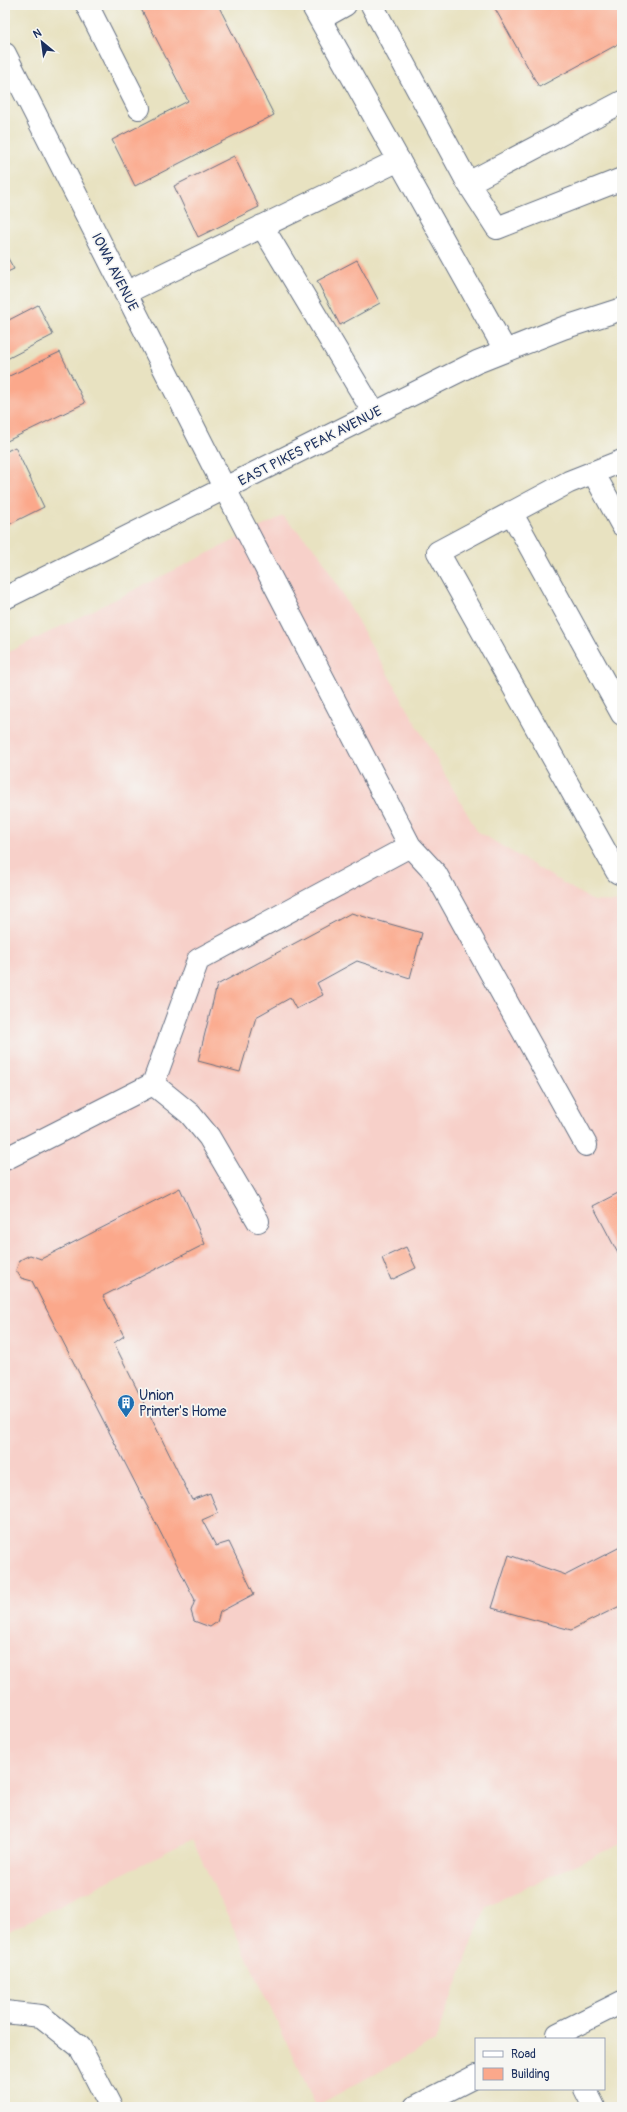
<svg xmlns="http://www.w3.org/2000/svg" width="627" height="2112" font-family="Pangolin,sans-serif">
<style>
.built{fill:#f7d0c9}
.building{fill:#fba88b}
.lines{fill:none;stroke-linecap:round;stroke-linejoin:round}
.minor-casing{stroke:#636e81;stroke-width:24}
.major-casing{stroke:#636e81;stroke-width:24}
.minor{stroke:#fff;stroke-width:22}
.major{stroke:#fff;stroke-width:22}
.labels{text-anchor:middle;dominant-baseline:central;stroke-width:3.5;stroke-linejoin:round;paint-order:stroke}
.street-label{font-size:14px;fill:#1b2f5e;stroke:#f6f6f2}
.poi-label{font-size:14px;fill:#1b2f5e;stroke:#f6f6f2;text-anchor:start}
</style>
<rect width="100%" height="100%" fill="#f6f6f2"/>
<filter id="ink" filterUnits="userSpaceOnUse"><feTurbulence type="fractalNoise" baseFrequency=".025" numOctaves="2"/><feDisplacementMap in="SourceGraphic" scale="8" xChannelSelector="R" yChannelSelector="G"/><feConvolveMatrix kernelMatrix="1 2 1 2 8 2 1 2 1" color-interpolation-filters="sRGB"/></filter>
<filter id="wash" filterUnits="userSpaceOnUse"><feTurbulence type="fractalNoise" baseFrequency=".012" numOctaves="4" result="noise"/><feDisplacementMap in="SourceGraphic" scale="16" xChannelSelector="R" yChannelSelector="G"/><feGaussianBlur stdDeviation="0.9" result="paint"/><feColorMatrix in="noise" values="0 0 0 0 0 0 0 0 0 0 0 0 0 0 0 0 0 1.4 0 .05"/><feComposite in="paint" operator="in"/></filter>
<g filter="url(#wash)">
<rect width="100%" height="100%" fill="#e8e2c1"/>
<!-- built -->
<path class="built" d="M283,516l36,37 158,278 116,70 29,1v941l-136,63 -51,135 -119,65 -124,-267 -187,94v-1279z"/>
<g id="blocks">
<!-- building -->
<path class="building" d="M139,5h79l56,110 -139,71 -23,-46 76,-39z
M493,5h129v37l-83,45z
M234,156l25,51 -61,30 -24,-51z
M5,253l9,16 -9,4z
M357,260l23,43 -40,22 -23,-44z
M38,305l15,30 -48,25v-38z
M60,352l25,51 -80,39v-64z
M15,447l29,60 -38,19 -1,-74z
M351,913l71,20 -12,45 -53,-17 -40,22 6,12 -27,14 -6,-11 -34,19 -16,55 -42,-11 19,-76z
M180,1188l25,56 -102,52 21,40 -10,7 78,157 18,-7 8,20 -16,7 14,26 13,-4 25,52 -34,18 -3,10 -7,5 -16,-6 -3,-10 4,-11 -163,-319 -11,-3 -5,-8 4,-10 10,-5 11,4z
M622,1191v70l-29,-55z
M406,1247l10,21 -25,12 -9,-22z
M622,1546v59l-51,25 -79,-22 17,-53 57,20z"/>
</g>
</g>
<g filter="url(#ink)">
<use href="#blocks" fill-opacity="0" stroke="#636e81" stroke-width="1"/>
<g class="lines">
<defs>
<path id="minor" d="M87,5l52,103
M312,5l193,345
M372,5l96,178 154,-81
M320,19l25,-14
M5,54l220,435 185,357 -212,114 -45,124 -148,75
M468,183l29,45 125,-49
M262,226l112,187
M125,293l274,-133
M622,461l-53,21 -131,70 179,320 5,2
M593,472l29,53
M511,512l111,202
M410,846l26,28 150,271
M153,1084l37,30 19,23 49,84
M5,2012l36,4 39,31 31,60
M558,2034l64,-32
M585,2089l9,18
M415,2107l61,-31"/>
<path id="major" d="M5,598l472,-236 86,-34 59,-19"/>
</defs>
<!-- minor casing -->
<use href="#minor" class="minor-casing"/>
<!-- major casing -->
<use href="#major" class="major-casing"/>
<!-- minor -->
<use href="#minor" class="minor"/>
<!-- major -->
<use href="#major" class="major"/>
</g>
</g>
<!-- icons -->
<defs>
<symbol id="building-pin" viewBox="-11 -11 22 30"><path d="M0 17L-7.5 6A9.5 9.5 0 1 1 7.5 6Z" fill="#1f6fb2" stroke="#f6f6f2"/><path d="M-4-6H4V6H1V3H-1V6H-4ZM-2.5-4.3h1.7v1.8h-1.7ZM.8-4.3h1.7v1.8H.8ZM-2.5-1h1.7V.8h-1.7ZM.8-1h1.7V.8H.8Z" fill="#fff"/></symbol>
</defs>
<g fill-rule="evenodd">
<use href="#building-pin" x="116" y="1393" width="20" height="27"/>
</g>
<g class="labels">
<!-- street labels -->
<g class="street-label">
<text transform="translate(115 272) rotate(63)">IOWA AVENUE</text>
<text transform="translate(310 446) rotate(-27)">EAST PIKES PEAK AVENUE</text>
</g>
<!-- poi labels -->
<g class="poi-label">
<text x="139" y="1395">Union<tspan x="139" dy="16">Printer's Home</tspan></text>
</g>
</g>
<!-- margin -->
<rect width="627" height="2112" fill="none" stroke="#f6f6f2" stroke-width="20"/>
<!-- legend -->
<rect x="475" y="2038" width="130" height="52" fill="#f6f6f2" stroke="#9ea6b7"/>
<rect x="483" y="2051" width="20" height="6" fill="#ffffff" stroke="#9ea6b7"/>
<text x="511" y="2058" font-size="12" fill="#1b2f5e">Road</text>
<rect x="483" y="2068" width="20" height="12" fill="#fba88b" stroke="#9ea6b7"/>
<text x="511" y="2078" font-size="12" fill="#1b2f5e">Building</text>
<!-- north arrow -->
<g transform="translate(42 42) rotate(331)" stroke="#f6f6f2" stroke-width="3" paint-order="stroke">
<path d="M0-3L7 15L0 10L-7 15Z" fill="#1b2f5e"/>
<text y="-6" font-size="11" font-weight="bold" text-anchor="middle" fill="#1b2f5e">N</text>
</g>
</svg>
